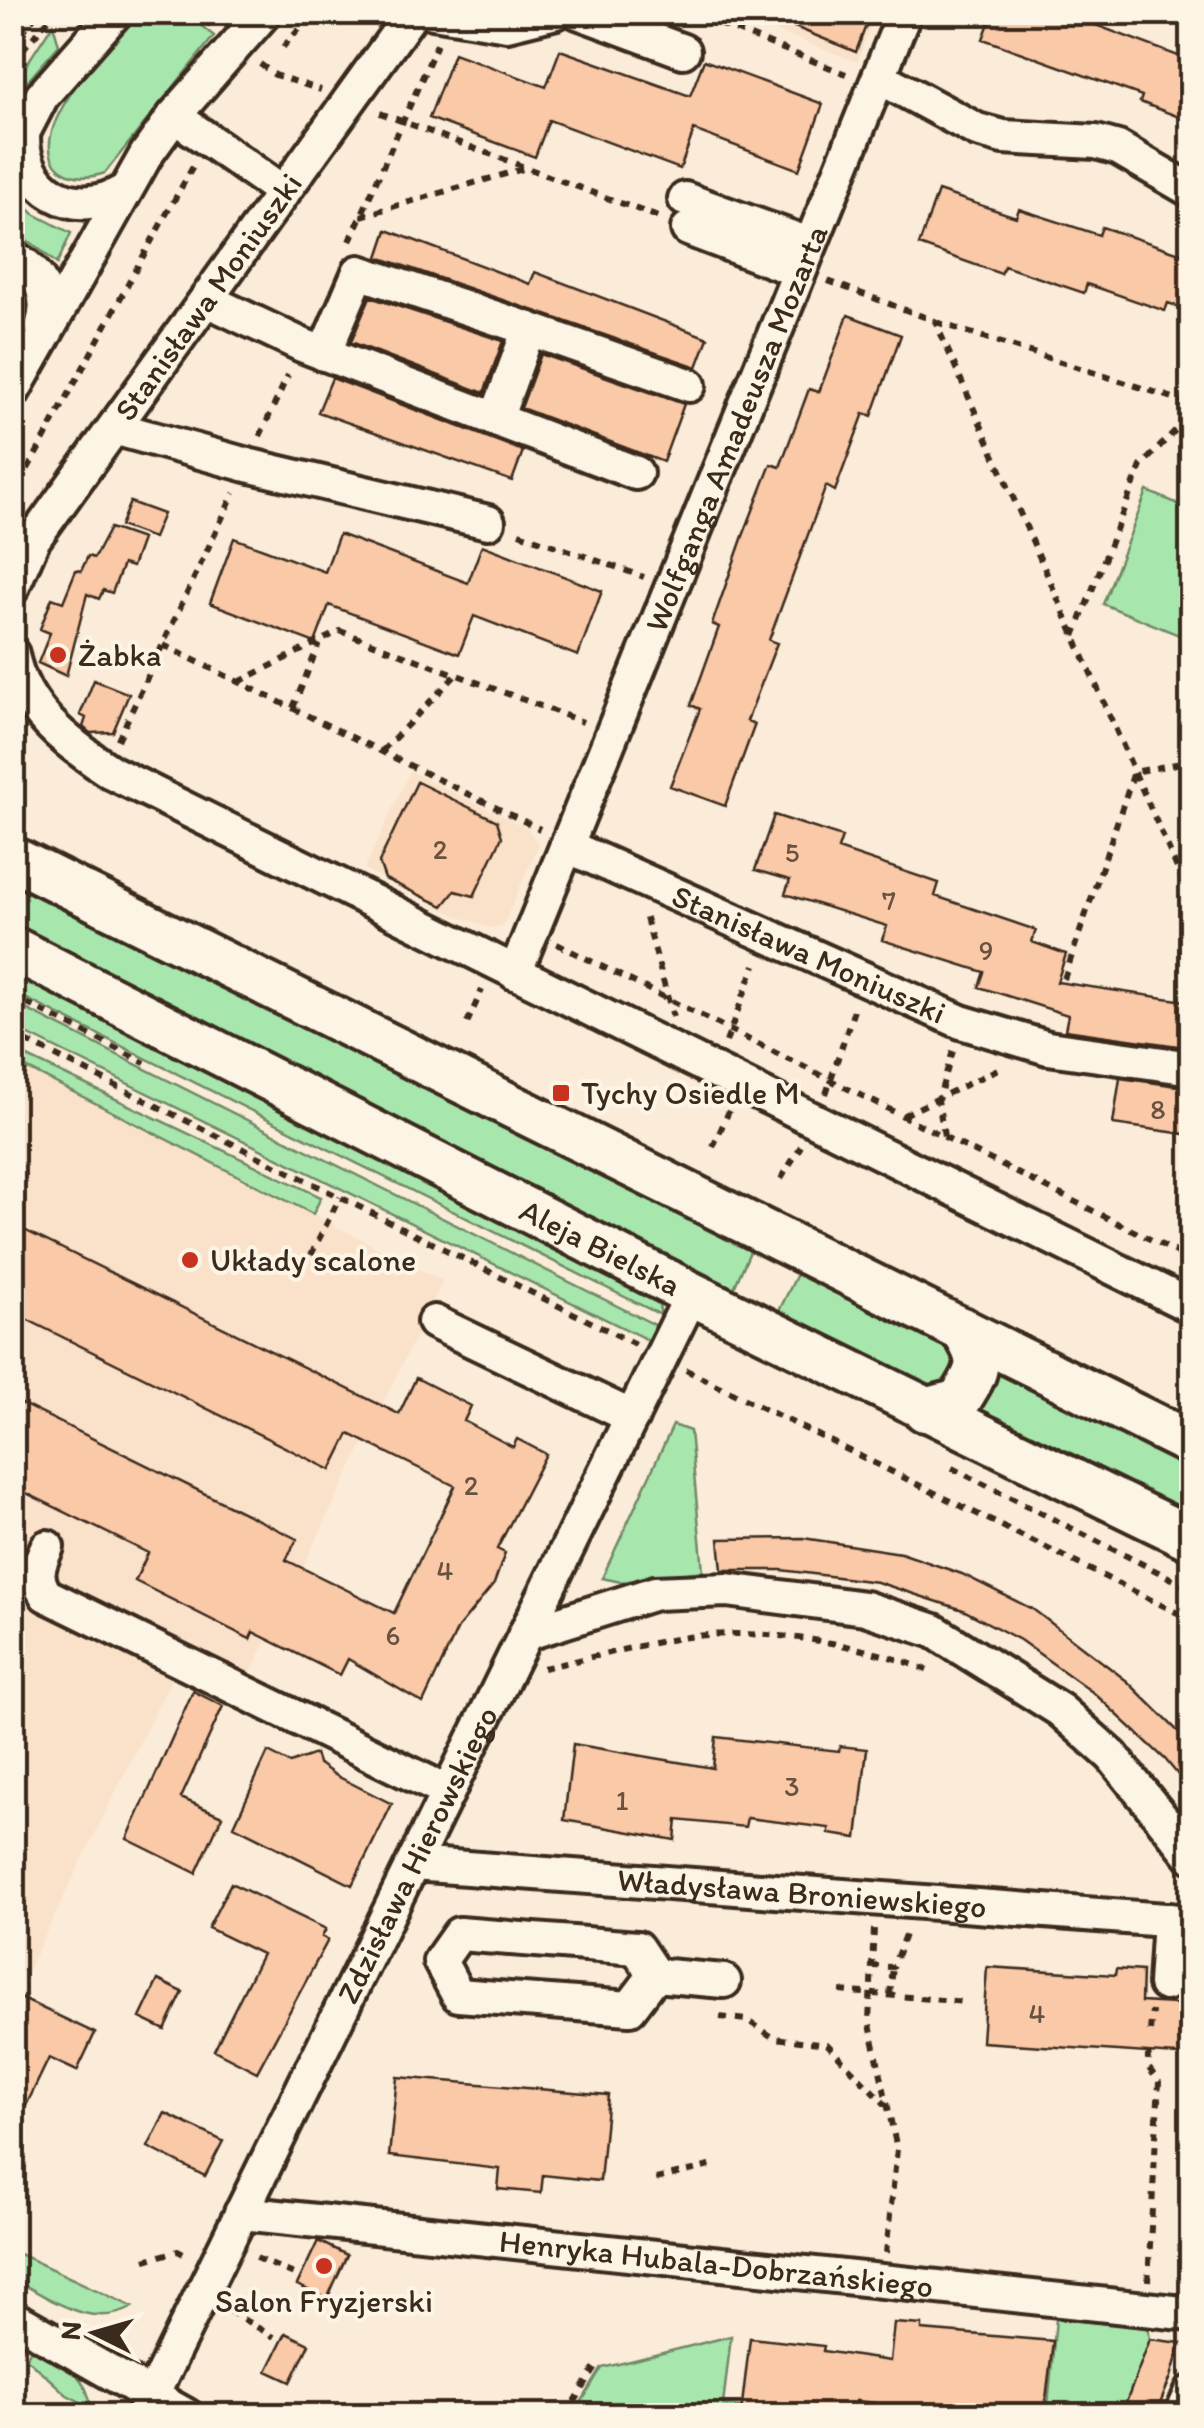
<svg xmlns="http://www.w3.org/2000/svg" width="1204" height="2428" font-family="Itim,sans-serif">
<style>
.built{fill:#fae2ca}
.green{fill:#a7e7ae;stroke:#718866;stroke-width:2.5}
.building{fill:#f9c9a8;stroke:#3b2a1e;stroke-width:2.5}
.lines{fill:none;stroke-linecap:round;stroke-linejoin:round}
.minor-casing{stroke:#3b2a1e;stroke-width:40}
.major-casing{stroke:#3b2a1e;stroke-width:50}
.path{stroke:#3b2a1e;stroke-width:6;stroke-dasharray:8 8;stroke-linecap:butt}
.minor{stroke:#fcf5e5;stroke-width:32}
.major{stroke:#fcf5e5;stroke-width:42}
.poi-dot{fill:#c8321e;stroke:#fcf5e5;stroke-width:4}
.labels{text-anchor:middle;dominant-baseline:central;stroke-width:8;stroke-linejoin:round;paint-order:stroke}
.number-label{font-size:28px;fill:#6a5240}
.street-label{font-size:32px;fill:#3b2a1e;stroke:#fcf5e5}
.poi-label{font-size:32px;fill:#3b2a1e;stroke:#fcf5e5;text-anchor:start}
</style>
<rect width="100%" height="100%" fill="#fbecd9"/>
<filter id="ink" filterUnits="userSpaceOnUse"><feTurbulence type="fractalNoise" baseFrequency=".01" numOctaves="2"/><feDisplacementMap in="SourceGraphic" scale="20" xChannelSelector="R" yChannelSelector="G"/><feConvolveMatrix kernelMatrix="1 2 1 2 8 2 1 2 1" color-interpolation-filters="sRGB"/></filter>
<g filter="url(#ink)">
<!-- built -->
<path class="built" d="M727,13h149l-19,49z
M410,771l117,57 12,16 -36,82 -13,2 -33,-12 -93,-47z
M27,1068l416,213 -193,394 -62,-30 -162,329 -14,-7v-889l9,2z"/>
<!-- green -->
<path class="green" d="M137,13h48l29,23 -109,137c-15,5 -31,7 -45,-4 -41,-35 53,-128 77,-156z
M53,24l6,21 -46,53v-13z
M13,195l21,19 37,19 -14,31 -25,-21 -19,-8z
M13,276c21,27 15,43 0,72z
M1147,491l44,18v131l-88,-36z
M12,883l740,364 -18,41 -721,-363z
M12,972l646,328 3,15 -648,-323z
M12,1002l647,325 -7,15 -639,-315z
M13,1050l308,147 -8,17 -285,-145 -7,12 -8,-3z
M801,1266l147,74 9,19 -10,24 -20,3 -148,-75z
M994,1369l197,99v49l-216,-107z
M673,1425l17,6 13,140 -82,11 -19,-4z
M12,2251h1l120,56c-42,24 -82,-9 -120,-28z
M1056,2319l92,8 2,12 20,3 -14,38 -21,35 -88,1z
M731,2336l-8,69 94,10 -244,1 29,-48z
M35,2342c26,18 52,32 56,65l-24,-12 -41,-37z"/>
<!-- building -->
<path class="building" d="M758,12h113l-15,40z
M993,12h68l131,49v61l-52,-20 2,-6 -159,-57z
M560,50l130,46 14,-36 119,44 -24,66 -105,-40 -14,39 -131,-49 -14,37 -106,-39 25,-65 92,34z
M938,191l78,26 3,-8 80,26 3,-8 90,30v54l-24,-8 -3,8 -78,-27 -3,9 -80,-27 -3,8 -82,-29z
M387,230l143,54 5,-12 173,66 -11,29 -319,-110z
M370,297l133,44 -19,52 -133,-51z
M848,315l53,20 -29,81 -8,-3 -29,78 -9,-5 -57,154 8,3 -30,78 8,3 -30,82 -55,-20 30,-77 -9,-4 28,-78 -7,-3 31,-88 28,-72 9,3 29,-78 10,3z
M541,354l143,50 -21,58 -142,-54z
M332,378l191,73 -11,30 -194,-69z
M130,502l33,12 -10,24 -33,-12z
M110,528l32,11 -10,28 -9,-3 -11,29 -9,-3 -4,9 -12,-5 -21,82 -28,-13 12,-30 -10,-4 12,-31 11,4 13,-32 5,1 7,-15 6,2z
M339,534l129,49 14,-38 120,46 -24,65 -104,-40 -15,38 -130,-49 -14,38 -105,-40 24,-65 91,34z
M94,680l35,14 -16,38 -23,1 -7,-6 3,-9 -6,-3z
M417,782l80,39 5,16 -28,59 -19,-5 -12,15 -58,-27 -6,-17z
M774,815l68,22 -4,12 101,34 -4,13 101,34 -4,12 34,12 -9,28 135,20v46l-127,-18 3,-15 -89,-28 5,-15 -102,-32 5,-14 -102,-32 5,-14 -35,-10z
M1120,1078l72,10v47l-79,-11z
M12,1224l387,190 17,-36 55,28 -7,15 49,26 4,-8 29,15 -49,95 8,4 -11,31 -36,44 -35,75 -75,-44 -8,16 -87,-43 -3,7 -115,-58 13,-28 -136,-67v-87l285,140 -11,21 108,53 61,-127 -106,-52 -18,36 -319,-158z
M803,1538l98,15 61,21 72,36 93,71 65,64v47l-27,-33 -70,-65 -75,-54 -57,-30 -86,-28 -96,-12h-59l-3,-31z
M193,1691l30,15 -42,92 41,18 -26,57 -69,-34z
M716,1737l123,14 1,-5 27,3 -10,89 -28,-4v-6l-82,-10 -2,9 -68,-7 -2,20 -111,-20 9,-76 140,24z
M268,1752l22,11 25,-9 3,9 17,12 57,29 -40,81 -118,-59z
M231,1883l95,46 -4,8 6,3 -71,132 -43,-22 48,-96 -54,-26z
M987,1967l128,8 1,-6 26,2 -1,31 51,3v51l-210,-14z
M158,1980l25,12 -18,38 -25,-12z
M12,1994l83,39 -18,38 -28,-13 -37,77z
M397,2077l211,18 -8,86 -57,-6 -2,18 -43,-4 2,-20 -111,-13z
M165,2113l58,28 -18,35 -57,-29z
M318,2241l29,14 -20,44 -30,-14z
M894,2323l28,2v5l131,11 -9,75h-57l-131,-15 -2,15 -113,-3 9,-75 74,8 -1,5 67,10z
M286,2333l23,11 -18,38 -24,-11z
M1150,2339l31,4 -10,34 -16,39h-34z"/>
<g class="lines">
<defs>
<g id="minor">
<path d="M433,12l74,12 49,-12"/>
<path d="M578,12l105,39"/>
<path d="M879,77l98,53 26,7 93,5 22,6 74,43"/>
<path d="M174,116l109,76"/>
<path d="M23,133c-2,58 52,87 101,58"/>
<path d="M12,154l30,-58 74,-84"/>
<path d="M685,199l124,45"/>
<path d="M688,229l111,42"/>
<path d="M12,257c29,14 40,40 30,70"/>
<path d="M207,300l95,45 334,128"/>
<path d="M324,354l35,-82 170,57"/>
<path d="M12,393l134,-238 28,-39 91,-104"/>
<path d="M496,419l33,-90 160,56"/>
<path d="M114,428l133,37 241,57"/>
<path id="s1" d="M12,588l21,-48 380,-528"/>
<path d="M12,654c10,55 56,90 99,118l1081,535"/>
<path id="s2" d="M567,846l394,176 87,26 144,20"/>
<path id="s3" d="M515,973l390,-961"/>
<path d="M434,1322l198,95"/>
<path d="M47,1547c-9,19 -13,30 -1,48l402,197"/>
<path d="M525,1634l130,-41 72,-3 138,18 69,23 126,79 52,46 80,100"/>
<path id="s4" d="M413,1864l779,58"/>
<path d="M655,1975l-25,33 -172,-13 -18,-34 19,-27 178,14 18,27 69,6"/>
<path d="M1165,1984l4,-64"/>
<path id="s5" d="M241,2213l951,101"/>
<path d="M12,2317l175,99"/>
<path id="s6" d="M142,2416l550,-1122"/>
<path d="M1181,2416l11,-24"/>
</g>
<g id="major">
<path d="M12,858l1180,586"/>
<path id="s7" d="M12,948l680,346 500,245"/>
<path d="M925,1410l34,-9c20,-32 25,-38 3,-72"/>
</g>
</defs>
<!-- minor casing -->
<use href="#minor" class="minor-casing"/>
<!-- major casing -->
<use href="#major" class="major-casing"/>
<!-- path -->
<path class="path" d="M197,12l14,13
M1099,12l13,5 6,-5
M1186,12l6,2
M694,21l3,-6 149,59
M12,46l26,-34
M283,47l32,-35
M12,62l43,-50
M260,64l15,11 46,15
M380,113l278,104
M361,216l165,-48
M350,241l88,-199
M828,281l107,40 257,581
M936,322l256,82
M260,436l28,-61
M12,497c63,-111 119,-222 182,-332
M519,533l125,44
M1074,636l67,-170 51,-53
M163,645l377,184
M239,682l101,-51 243,91
M293,708l26,-64
M118,740l116,-247
M382,751l74,-76
M646,918l27,99
M557,944l635,316
M1064,979l70,-207 58,-11
M12,996l133,67
M467,1023l15,-33
M12,1034l623,310
M726,1042l29,-77
M826,1094l29,-87
M904,1115l96,-47
M944,1136l-6,-36 15,-49
M713,1147l16,-36
M781,1179l20,-33
M311,1255l29,-58
M686,1370l506,250
M952,1468l240,121
M543,1668c48,-10 97,-24 145,-31 76,-10 174,6 244,35
M874,1929l-5,91 28,129 -11,104
M871,1966l22,1 13,-35
M840,1991l125,11
M890,1995l3,-28
M720,2017l27,3 27,18 53,6 59,61
M1150,2031l2,-20
M656,2179l58,-14
M256,2258l45,19
M145,2260l33,-9 9,5
M1148,2281l11,-199 -11,-15 2,-21
M229,2311l45,26
M566,2416l32,-52"/>
<!-- minor -->
<use href="#minor" class="minor"/>
<!-- major -->
<use href="#major" class="major"/>
</g>
</g>
<!-- markers -->
<g class="poi-dot">
<circle cx="58" cy="655" r="10"/>
<rect x="551" y="1083" width="20" height="20" rx="5"/>
<circle cx="190" cy="1260" r="10"/>
<circle cx="324" cy="2266" r="10"/>
</g>
<g class="labels">
<!-- number labels -->
<g class="number-label">
<text x="440" y="849">2</text>
<text x="792" y="852">5</text>
<text x="889" y="900">7</text>
<text x="986" y="950">9</text>
<text x="1158" y="1109">8</text>
<text x="471" y="1485">2</text>
<text x="445" y="1570">4</text>
<text x="393" y="1635">6</text>
<text x="792" y="1786">3</text>
<text x="622" y="1800">1</text>
<text x="1037" y="2013">4</text>
</g>
<!-- street labels -->
<g class="street-label">
<text stroke="none"><textPath href="#s1" startOffset="352">Stanisława Moniuszki</textPath></text>
<text stroke="none"><textPath href="#s3" startOffset="588">Wolfganga Amadeusza Mozarta</textPath></text>
<text stroke="none"><textPath href="#s2" startOffset="265">Stanisława Moniuszki</textPath></text>
<text stroke="none"><textPath href="#s7" startOffset="660">Aleja Bielska</textPath></text>
<text stroke="none"><textPath href="#s6" startOffset="625">Zdzisława Hierowskiego</textPath></text>
<text stroke="none"><textPath href="#s4" startOffset="390">Władysława Broniewskiego</textPath></text>
<text stroke="none"><textPath href="#s5" startOffset="478">Henryka Hubala-Dobrzańskiego</textPath></text>
</g>
<!-- poi labels -->
<g class="poi-label">
<text x="78" y="655">Żabka</text>
<text x="581" y="1093">Tychy Osiedle M</text>
<text x="210" y="1260">Układy scalone</text>
<text x="324" y="2301" text-anchor="middle">Salon Fryzjerski</text>
</g>
</g>
<!-- margin -->
<rect width="1204" height="2428" fill="none" stroke="#fcf5e5" stroke-width="50"/>
<rect x="25" y="25" width="1154" height="2378" fill="none" stroke="#3b2a1e" stroke-width="4" filter="url(#ink)"/>
<!-- north arrow -->
<g transform="translate(95 2333) rotate(275)" stroke="#fcf5e5" stroke-width="8" paint-order="stroke">
<path d="M0-8L18 38L0 25L-18 38Z" fill="#3b2a1e"/>
<text y="-15" font-size="28" font-weight="bold" text-anchor="middle" fill="#3b2a1e">N</text>
</g>
</svg>
